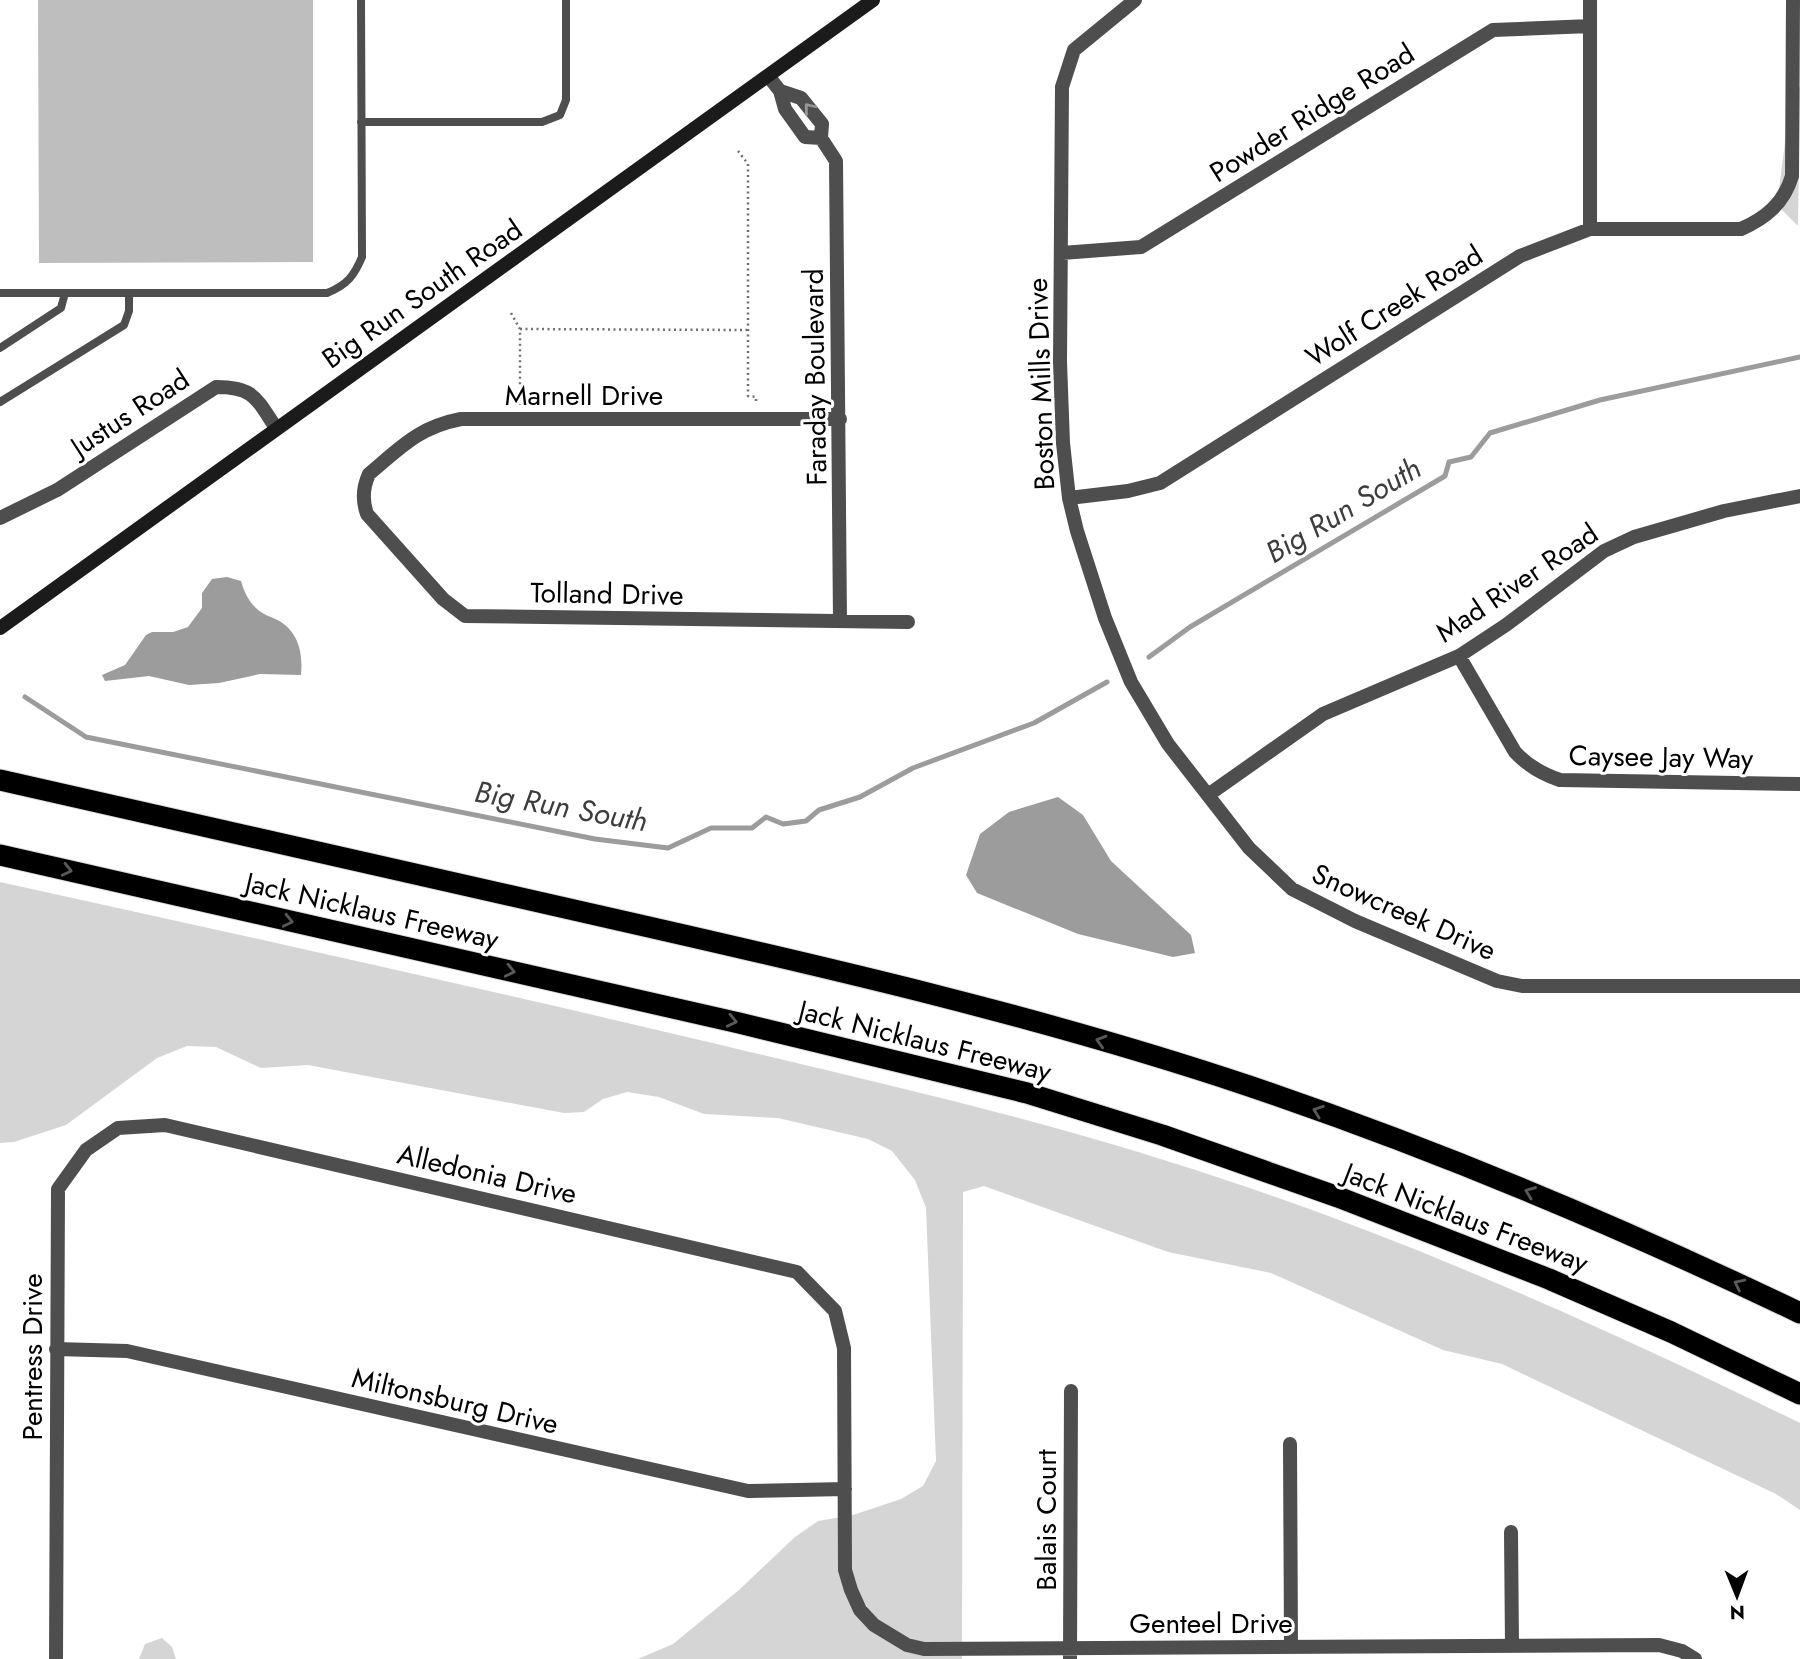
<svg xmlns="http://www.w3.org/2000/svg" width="1800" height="1659" font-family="Jost,sans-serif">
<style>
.green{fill:#d5d5d5}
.water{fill:#9c9c9c}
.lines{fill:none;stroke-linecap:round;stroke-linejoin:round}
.stream{stroke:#9c9c9c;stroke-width:5}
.building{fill:#bebebe}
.highway-casing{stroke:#dbdbdb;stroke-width:23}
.path{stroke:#707070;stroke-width:2.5;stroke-dasharray:2 3.5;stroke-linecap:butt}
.lane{stroke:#4e4e4e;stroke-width:8}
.street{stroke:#4e4e4e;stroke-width:14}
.secondary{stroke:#1b1b1b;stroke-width:14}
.highway{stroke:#000;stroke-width:21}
.oneway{stroke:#959595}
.oneway2{stroke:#595959}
.labels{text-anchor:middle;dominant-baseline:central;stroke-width:6;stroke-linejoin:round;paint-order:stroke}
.street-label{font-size:28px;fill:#000;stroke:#fff}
.water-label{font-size:30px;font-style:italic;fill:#3d3d3d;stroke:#fff}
</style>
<rect width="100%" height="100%" fill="#fff"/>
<!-- green -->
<path class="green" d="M1792,87h8l-2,139 -21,-21z
M0,882c241,53 481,106 721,163 150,36 302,70 449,117 218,68 426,161 630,261v87l-24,-16 -274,-130 -59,-14 -172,-77 -103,-21 -184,-66 -21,6 -1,467h-324l35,-15 66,-54 56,-53 23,-16 35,-6 48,-16 22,-13 13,-25 -10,-253 -11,-28 -23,-29 -24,-12 -90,-21 -74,-4 -45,-17 -32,-5 -24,7 -19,13 -20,1 -256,-48 -47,3 -45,-21 -29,-1 -30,12 -91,67 -52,17 -14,1z
M162,1638l10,9 4,12h-37l6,-15z"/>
<!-- water -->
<path class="water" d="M227,577l14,4c3,10 7,20 16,28 6,6 16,8 24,13 18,12 22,32 20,53l-41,-1 -41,9 -30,2 -40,-9 -44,5 -3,-6 23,-10 21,-30 6,-3h21l15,-5 14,-19v-15l10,-14z
M1058,797l25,18 28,46 80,74 4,18 -22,4 -95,-23 -101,-41 -11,-18 14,-41 29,-22z"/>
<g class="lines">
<!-- stream -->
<path class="stream" d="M1149,657l41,-30 255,-151 4,-14 22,-5 19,-24 110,-33 200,-43
M25,697l61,40 509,102 73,9 43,-20h41l14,-11 17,7 23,-3 13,-11 41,-13 53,-29 121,-45 73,-41"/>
</g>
<!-- building -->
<path class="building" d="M38,0h275v262l-274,1z"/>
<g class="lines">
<defs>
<path id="highway" d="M0,780c206,47 412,94 618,140 212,48 425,97 631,166 189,64 372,141 551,227
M0,855l739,168 288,70 135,42 176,62 211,82 122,53 129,62"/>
</defs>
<!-- highway casing -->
<use href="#highway" class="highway-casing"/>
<!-- path -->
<path class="path" d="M738,151l10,13v232l8,1v5
M511,313l9,16v76
M520,329l228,1"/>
<!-- lane -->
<path class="lane" d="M361,122h181l18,-7 6,-15v-100
M0,293h327c20,-8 27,-17 35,-36l-1,-257
M0,348l61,-40 4,-15
M0,402l124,-77 5,-14v-18"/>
<!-- street -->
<path class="street" d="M1135,0l-61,50 -12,37 -2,275 3,81 6,55 8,33 28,87 26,64 37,62 81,104 43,41 63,32 142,60 25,5h278
M1590,0v229
M769,77l11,14 5,18 20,28 16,1 15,23 4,460
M780,91l21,7 21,26 -1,14
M1062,253l79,-6 352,-217 97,-4
M840,419h-379c-42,8 -60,28 -92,55 -6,13 -7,26 -2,40l76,85 22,17 443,6
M1069,498l59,-7 32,-8 360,-227 70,-27h151c25,-11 43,-26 51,-53l1,-176
M0,518l57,-28 159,-103c38,0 40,11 60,41
M1459,656l56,96c13,14 27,22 45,28l240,4
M1208,795l115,-81 136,-58 47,-31 98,-74 30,-14 90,-26 76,-15
M56,1349l71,2 621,140 97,-2
M1290,1444l1,203
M1511,1532l1,114
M56,1659l2,-470 28,-39 32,-22 47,-3 632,147 38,39 9,37 1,222 6,20 9,20 14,15 33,20 17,4 735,-4 23,6 13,8
M1070,1659l1,-268"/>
<!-- secondary -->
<path class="secondary" d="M0,628l873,-628"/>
<!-- highway -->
<use href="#highway" class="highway"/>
</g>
<!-- one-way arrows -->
<defs><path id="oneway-chevron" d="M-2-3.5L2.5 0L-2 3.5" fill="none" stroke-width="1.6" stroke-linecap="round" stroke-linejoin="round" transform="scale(1.75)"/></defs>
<use class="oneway" href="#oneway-chevron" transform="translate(809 108) rotate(-130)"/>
<g class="oneway2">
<use href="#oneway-chevron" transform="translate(67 870) rotate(13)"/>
<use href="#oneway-chevron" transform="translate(288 921) rotate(13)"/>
<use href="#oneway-chevron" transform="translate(510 971) rotate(13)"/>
<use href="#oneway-chevron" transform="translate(732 1021) rotate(13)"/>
<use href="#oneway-chevron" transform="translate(1101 1041) rotate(-164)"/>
<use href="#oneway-chevron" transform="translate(1318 1111) rotate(-160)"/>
<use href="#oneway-chevron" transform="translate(1530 1192) rotate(-159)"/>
<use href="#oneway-chevron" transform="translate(1739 1284) rotate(-154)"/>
</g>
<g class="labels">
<!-- street labels -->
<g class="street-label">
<text transform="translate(1312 113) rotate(-32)">Powder Ridge Road</text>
<text transform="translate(422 294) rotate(-35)">Big Run South Road</text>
<text transform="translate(1394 306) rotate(-32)">Wolf Creek Road</text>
<text transform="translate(815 377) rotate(-91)">Faraday Boulevard</text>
<text transform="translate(1041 384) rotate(-92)">Boston Mills Drive</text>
<text x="584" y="395">Marnell Drive</text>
<text transform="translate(130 413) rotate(-33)">Justus Road</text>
<text transform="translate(1517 583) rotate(-34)">Mad River Road</text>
<text transform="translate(607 594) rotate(1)">Tolland Drive</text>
<text transform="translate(1661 757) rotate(1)">Caysee Jay Way</text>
<text transform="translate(372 911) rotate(13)">Jack Nicklaus Freeway</text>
<text transform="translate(1404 912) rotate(24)">Snowcreek Drive</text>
<text transform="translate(925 1041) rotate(14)">Jack Nicklaus Freeway</text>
<text transform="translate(487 1174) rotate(13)">Alledonia Drive</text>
<text transform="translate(1466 1218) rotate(21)">Jack Nicklaus Freeway</text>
<text transform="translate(32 1357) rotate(-90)">Pentress Drive</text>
<text transform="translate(455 1401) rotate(13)">Miltonsburg Drive</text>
<text transform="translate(1046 1520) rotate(-90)">Balais Court</text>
<text x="1211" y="1623">Genteel Drive</text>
</g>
<!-- water labels -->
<g class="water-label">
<text transform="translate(1343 510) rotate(-31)">Big Run South</text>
<text transform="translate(561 806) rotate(10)">Big Run South</text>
</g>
</g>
<!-- north arrow -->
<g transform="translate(1737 1596) rotate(179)" stroke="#ffffff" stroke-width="5" paint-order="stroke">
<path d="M0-5L12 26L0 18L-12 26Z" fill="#000000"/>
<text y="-10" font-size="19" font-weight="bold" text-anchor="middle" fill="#000000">N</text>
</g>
</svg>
